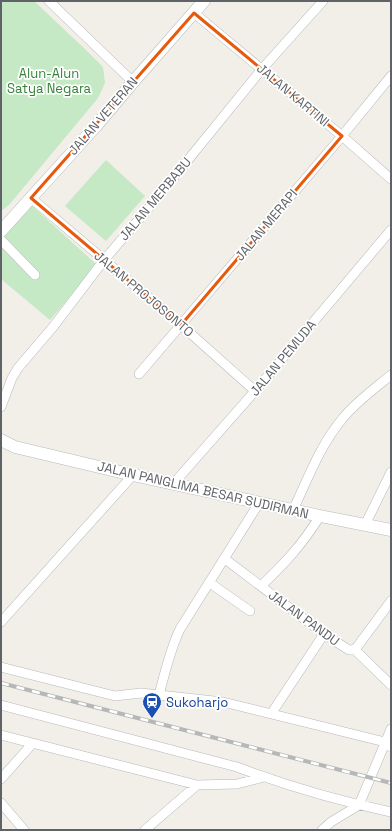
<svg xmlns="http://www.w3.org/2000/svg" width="392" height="831" font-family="'Space Grotesk',sans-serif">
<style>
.green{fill:#c5e8c5}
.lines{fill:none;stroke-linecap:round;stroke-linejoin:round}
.street-casing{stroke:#b5b8bc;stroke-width:10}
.secondary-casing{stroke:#b6babf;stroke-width:13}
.street{stroke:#fff;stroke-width:9}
.secondary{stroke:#fff;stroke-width:12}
.rail-casing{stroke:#b6b7b8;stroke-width:4}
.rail{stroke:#fff;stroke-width:2.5;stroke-dasharray:8;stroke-linecap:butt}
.marked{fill:none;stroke:#e8590c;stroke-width:3;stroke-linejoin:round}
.labels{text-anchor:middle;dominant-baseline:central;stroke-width:3.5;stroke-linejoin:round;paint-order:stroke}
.park-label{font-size:13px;fill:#348238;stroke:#fff}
.street-label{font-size:13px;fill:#5f6368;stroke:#fff}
.transit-label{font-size:13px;fill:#164399;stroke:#fff;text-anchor:start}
</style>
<rect width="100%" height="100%" fill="#f1efe8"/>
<!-- green -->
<path class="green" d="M1,1h33l54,51 15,15 2,16 -7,15 -89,107 -8,6z
M106,160l39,36 -39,45 -41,-35z
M30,204l67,61 -47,55 -49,-41v-43z"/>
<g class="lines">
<defs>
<path id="street" d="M49,1l84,81
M194,13l148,123 49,43
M31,198l150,127 74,66
M1,240l34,35
M139,374l203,-238 49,-60
M1,407l11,-29 6,-10 35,-41 51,-67 49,-57 109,-134 61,-68
M174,483l81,-92 136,-161
M293,510c15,-31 27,-65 50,-92 13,-16 31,-29 48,-43
M365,525l26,-53
M225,559l99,75 25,16h4l4,-3 34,-46
M210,583l40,28
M261,586c24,-23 41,-41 59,-70
M1,622l132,-147
M354,649l37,36
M1,667l114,29 26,-3 82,9 162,40 6,5
M159,695c6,-23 11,-45 21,-66l79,-126
M1,705l236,62c50,19 102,34 154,45
M271,714l53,-80
M1,735l196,50 40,-1 27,-7
M1,779l31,-35
M1,803l23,27
M145,830l52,-45
M322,830l9,-8 28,-17 32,-76"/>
<path id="secondary" d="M1,231l95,-105 37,-44 71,-81
M1,440l14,7 118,28 187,41 71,14"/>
</defs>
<!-- street casing -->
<use href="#street" class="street-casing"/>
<!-- secondary casing -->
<use href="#secondary" class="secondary-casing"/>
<!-- street -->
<use href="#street" class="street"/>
<!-- secondary -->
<use href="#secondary" class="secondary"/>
<defs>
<path id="rail" d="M1,683l390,100"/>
</defs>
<!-- rail casing -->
<use href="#rail" class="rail-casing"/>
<!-- rail -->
<use href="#rail" class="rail"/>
</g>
<!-- marked area -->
<path class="marked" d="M194,13l148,123 -161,189 -150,-127z"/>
<!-- icons -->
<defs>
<symbol id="station-pin" viewBox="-11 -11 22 30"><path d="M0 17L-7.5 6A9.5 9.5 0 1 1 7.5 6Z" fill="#1a4fb4" stroke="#fff"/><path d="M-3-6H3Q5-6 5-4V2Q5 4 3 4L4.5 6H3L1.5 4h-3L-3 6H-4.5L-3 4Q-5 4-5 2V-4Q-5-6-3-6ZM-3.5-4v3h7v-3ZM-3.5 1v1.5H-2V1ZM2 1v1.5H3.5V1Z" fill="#fff"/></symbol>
</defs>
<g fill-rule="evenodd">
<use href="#station-pin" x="141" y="691" width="22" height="30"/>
</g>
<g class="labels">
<!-- park labels -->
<g class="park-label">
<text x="49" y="73">Alun-Alun<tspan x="49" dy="15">Satya Negara</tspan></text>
</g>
<!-- street labels -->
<g class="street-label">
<text transform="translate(293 95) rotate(40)">JALAN KARTINI</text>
<text transform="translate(103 116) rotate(-49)">JALAN VETERAN</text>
<text transform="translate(155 199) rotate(-50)">JALAN MERBABU</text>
<text transform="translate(266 225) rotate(-50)">JALAN MERAPI</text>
<text transform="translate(144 294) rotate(40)">JALAN PROJOSONTO</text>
<text transform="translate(283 358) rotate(-50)">JALAN PEMUDA</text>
<text transform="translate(203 490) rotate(13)">JALAN PANGLIMA BESAR SUDIRMAN</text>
<text transform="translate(304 618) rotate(36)">JALAN PANDU</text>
</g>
<!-- transit labels -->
<g class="transit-label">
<text x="166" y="702">Sukoharjo</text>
</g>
</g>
<!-- border -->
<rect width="392" height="831" fill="none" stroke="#5f6368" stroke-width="4"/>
</svg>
